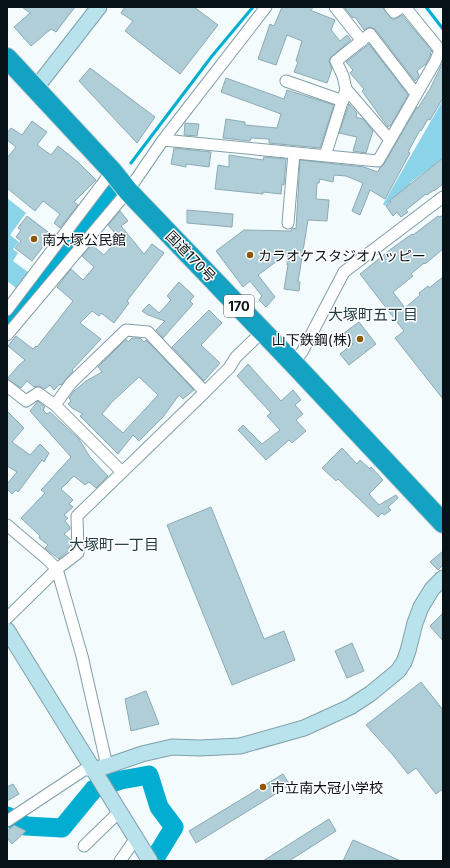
<svg xmlns="http://www.w3.org/2000/svg" width="450" height="868" font-family="Inter,'Noto Sans JP',sans-serif">
<style>
.green{fill:#8bd3e9}
.lines{fill:none;stroke-linecap:round;stroke-linejoin:round}
.stream{stroke:#01add0;stroke-width:3}
.river{stroke:#01add0;stroke-width:19}
.building{fill:#afced8;stroke:#8caab4;fill-rule:evenodd}
.street-casing{stroke:#809fa8;stroke-width:13}
.secondary-casing{stroke:#809fa8;stroke-width:17}
.highway-casing{stroke:#d2d4d5;stroke-width:22}
.street{stroke:#fff;stroke-width:11}
.secondary{stroke:#b8e3ed;stroke-width:15}
.highway{stroke:#14a2c2;stroke-width:20}
.poi-dot{fill:#8c5806;stroke:#fff;stroke-width:1.5}
.labels{text-anchor:middle;dominant-baseline:central;stroke-width:3;stroke-linejoin:round;paint-order:stroke}
.shield{fill:#fff;stroke:#51595c;stroke-width:1}
.shield-label{font-size:13px;font-weight:bold;fill:#071216}
.poi-label{font-size:14px;fill:#071216;stroke:#fff;text-anchor:start}
.street-label{font-size:14px;fill:#071216;stroke:#fff}
.neighbourhood-label{font-size:15px;fill:#213d45;stroke:#fff}
</style>
<rect width="100%" height="100%" fill="#f4fbfd"/>
<!-- green -->
<path class="green" d="M443,100v58l-33,25 1,2 -26,21 -2,-2z
M7,198l19,15 -16,22 9,7 -6,7 5,4 -5,8 15,11 -12,16 -9,-7z"/>
<g class="lines">
<!-- stream -->
<path class="stream" d="M426,7l17,22
M131,163l81,-107 41,-49"/>
<!-- river -->
<path class="river" d="M7,322l100,-129
M7,816l19,10 36,2 32,-39 27,-9 28,-5 10,32 15,20 -17,28"/>
</g>
<!-- building -->
<path class="building" d="M22,7h53l-19,25 -5,-3 -20,17 -17,-19 16,-14z
M125,7h69l24,18 -38,49 -55,-43 8,-10 -12,-8z
M282,7h32l-4,3 25,10 -4,10 9,11 7,-6 4,5 -21,18 -1,3 3,8 -5,14 -33,-11 4,-10 -2,-1 6,-20 -15,-6 -11,30 -18,-6 12,-35 4,2z
M344,7h39l2,4 7,8h3l7,-4 30,36 -2,2 1,1 -5,10 -9,7 2,4 -2,4 -2,2 -40,-52 -6,-2 -5,3 -9,-13 -2,1z
M369,44l39,51 -17,30 -3,2 -26,-36 2,-2 -14,-16 3,-3 -7,-8z
M443,62v36l-13,22 -2,-1 -7,12 -1,-1 -12,22 2,1 -25,46 -15,-9 -10,25 -8,-4 11,-28 -17,-7 -12,-1 -1,7 -13,-3 -1,4h-2l-1,16 13,1 -2,21 -19,-1 -10,62h2l-1,9 -15,-2 4,-24h-1l1,-12 -30,22 17,22 -9,10 -7,-7 3,-4 -12,-15 -7,6 -27,-36 28,-21 47,1 1,-3 4,1 4,-69 64,7 14,5 2,-5 4,-3 33,-57 1,1 12,-19z
M90,68l65,49 -18,26 -58,-62z
M226,78l58,21 3,-9 47,15 -14,43 -51,-5v-4l-18,-1 -1,3 -27,-3 3,-19 19,3v3l32,3 4,-14 -60,-22z
M349,104l8,9 -1,4 7,2 10,12 -7,22 -13,-2 4,-14 -18,-4z
M32,121l15,11 -10,13 14,10 7,-9 20,16 18,18 -22,22 4,3 -18,23 -6,-5 6,-9 -17,-13 -8,10 -28,-23v-30l9,-11 -9,-7v-7l4,-5 11,7z
M185,123l14,1 -2,12 -13,-1z
M174,148l37,4 -2,15 -23,-3v3l-15,-3z
M229,155l34,5 1,-3 22,2 -2,26 -2,-1 -1,10 -18,-2v2l-48,-5 3,-24 11,2z
M443,158v26l-9,7v-1l-7,5 -1,-1 -20,16 2,2 -7,5 -4,-5 -4,4 -7,-10 5,-4 -2,-1z
M187,210l46,4 -1,13 -45,-4z
M120,211l8,10 -7,5 23,28 8,-10 12,9 -37,48 2,2 -15,20 -13,-10 -2,3 -7,-5 -12,12 21,16 -29,31 1,1 -12,14 -1,-1 -6,6 -4,-5 -5,4 -6,-3 -5,1 -7,-6 -6,7 -14,-9 12,-14 6,-5 -17,-14 8,-10 17,13 3,-3 1,1 36,-46 -16,-14 14,-18 12,11 11,-13 -12,-11 10,-11 12,10 15,-17 -11,-13z
M443,215v34l-18,15 -1,-1 -13,11 2,2 -20,16 12,16 15,-13 -1,-2 9,-7 1,2 14,-11v122l-48,-61 9,-7 -44,-57 31,-25 21,-15 1,1 25,-19 2,1z
M27,216l25,19 -20,26 -17,-13 6,-7 -5,-4 5,-7 -3,-2z
M179,282l15,14 -4,5 3,3 -30,34 -7,-8 9,-9 -17,-6 -6,-4 7,-7 10,9 12,-13 -4,-4z
M209,310l13,13 -21,22 19,18 -16,18 -32,-34z
M359,322l17,22 -27,21 -9,-11 13,-10 -9,-11z
M132,338h8l4,4 2,-2 48,50 -11,9 -4,-4 -16,22 -24,24 -6,-6 -15,19 -38,-38 3,-2 -11,-6 -4,-4 3,-3 -2,-3 5,-7 12,-10 16,-9 -4,-5 28,-28 2,3zM139,377l19,18 -35,38 -21,-19 10,-12z
M248,364l33,37 12,-11 8,10 -6,5 8,9 -7,6 10,11 -14,12 -3,-3 -23,20 -28,-30 5,-5 19,19 18,-14 -13,-14 4,-3 -34,-37z
M38,401l7,6 -2,3 4,4 3,-2 29,27 11,18 18,19 -12,12 -7,-6 -4,3 -11,-9 -13,13 12,11 -4,4 4,3 -9,8 4,3 -3,3 5,6v2l-6,5 7,6v4l-3,5 1,1 -10,9 -14,-11 3,-3 -9,-7 1,-2 -19,-18 24,-25 -4,-3 30,-33 -41,-46z
M7,411l17,17 -12,14 18,13 10,-11 9,9 -5,9 -2,-2 -24,32 -2,-2 -4,4 -5,-5v-5l10,-12 -10,-6z
M342,448l15,16 3,-4 10,9 1,-2 12,13 -14,14 10,11 17,-10 2,3 -10,9 3,3 -7,5 -2,-2 -4,4 -40,-38 -2,2 -14,-13z
M211,507l53,132 20,-8 11,29 -63,25 -65,-160z
M443,551v14l-5,5 -8,-8z
M443,613v28l-13,-15z
M352,643l12,28 -17,7 -12,-27z
M421,682l22,28v79l-7,5 -20,-26 -8,6 -16,-20 -26,-29z
M146,691l13,33 -28,7 -6,-32z
M283,774l7,11 -94,58 -7,-12z
M13,784l6,10 -12,7v-14z
M329,819l7,12 -47,30h-26z
M14,825l12,6 -14,13 -5,-6v-7z
M353,840l48,21h-58z"/>
<g class="lines">
<defs>
<path id="street" d="M335,7l27,34
M390,7l4,5 8,-5
M286,81l57,20
M163,140l215,21 57,-99 5,-12 -35,-43
M390,140l-44,-51 -3,-13 -7,-15 34,-27 46,60
M325,156l21,-67
M288,223l6,-70
M7,310l105,-139
M7,335l121,-144 35,-51 103,-133
M293,363l9,-11 42,-80 99,-75
M7,386l19,15 12,-8 17,12
M122,472l-67,-67 16,-22 55,-53 22,2 57,60
M7,525l40,34 10,10 25,87 25,110
M7,618l50,-49 21,-16 -1,-37 128,-124 24,-24 7,-11 27,-26
M7,821l77,-51h9
M84,846l35,-34
M120,861l16,-23"/>
<path id="secondary" d="M36,88l63,-81
M7,630l143,231
M93,770l14,-4 35,-12 30,-7 28,1 40,-2 64,-18 46,-21 20,-13 28,-23 6,-9 4,-11 7,-28 6,-16 11,-18 11,-11"/>
<path id="highway" d="M7,58l105,113 16,20 165,172 150,160"/>
</defs>
<!-- street casing -->
<use href="#street" class="street-casing"/>
<!-- secondary casing -->
<use href="#secondary" class="secondary-casing"/>
<!-- highway casing -->
<use href="#highway" class="highway-casing"/>
<!-- street -->
<use href="#street" class="street"/>
<!-- secondary -->
<use href="#secondary" class="secondary"/>
<!-- highway -->
<use href="#highway" class="highway"/>
</g>
<!-- markers -->
<g class="poi-dot">
<circle cx="34" cy="239" r="4"/>
<circle cx="250" cy="255" r="4"/>
<circle cx="360" cy="339" r="4"/>
<circle cx="263" cy="787" r="4"/>
</g>
<g class="labels">
<!-- shield labels -->
<rect class="shield" x="224" y="295" width="30" height="22" rx="3"/>
<g class="shield-label">
<text x="239" y="306">170</text>
</g>
<!-- poi labels -->
<g class="poi-label">
<text x="42" y="239">南大塚公民館</text>
<text x="258" y="255">カラオケスタジオハッピー</text>
<text x="352" y="339" text-anchor="end">山下鉄鋼(株)</text>
<text x="271" y="787">市立南大冠小学校</text>
</g>
<!-- street labels -->
<g class="street-label">
<text transform="translate(191 256) rotate(46)">国道170号</text>
</g>
<!-- neighbourhood labels -->
<g class="neighbourhood-label">
<text x="373" y="314">大塚町五丁目</text>
<text x="114" y="544">大塚町一丁目</text>
</g>
</g>
<!-- border -->
<rect width="450" height="868" fill="none" stroke="#071216" stroke-width="16"/>
</svg>
